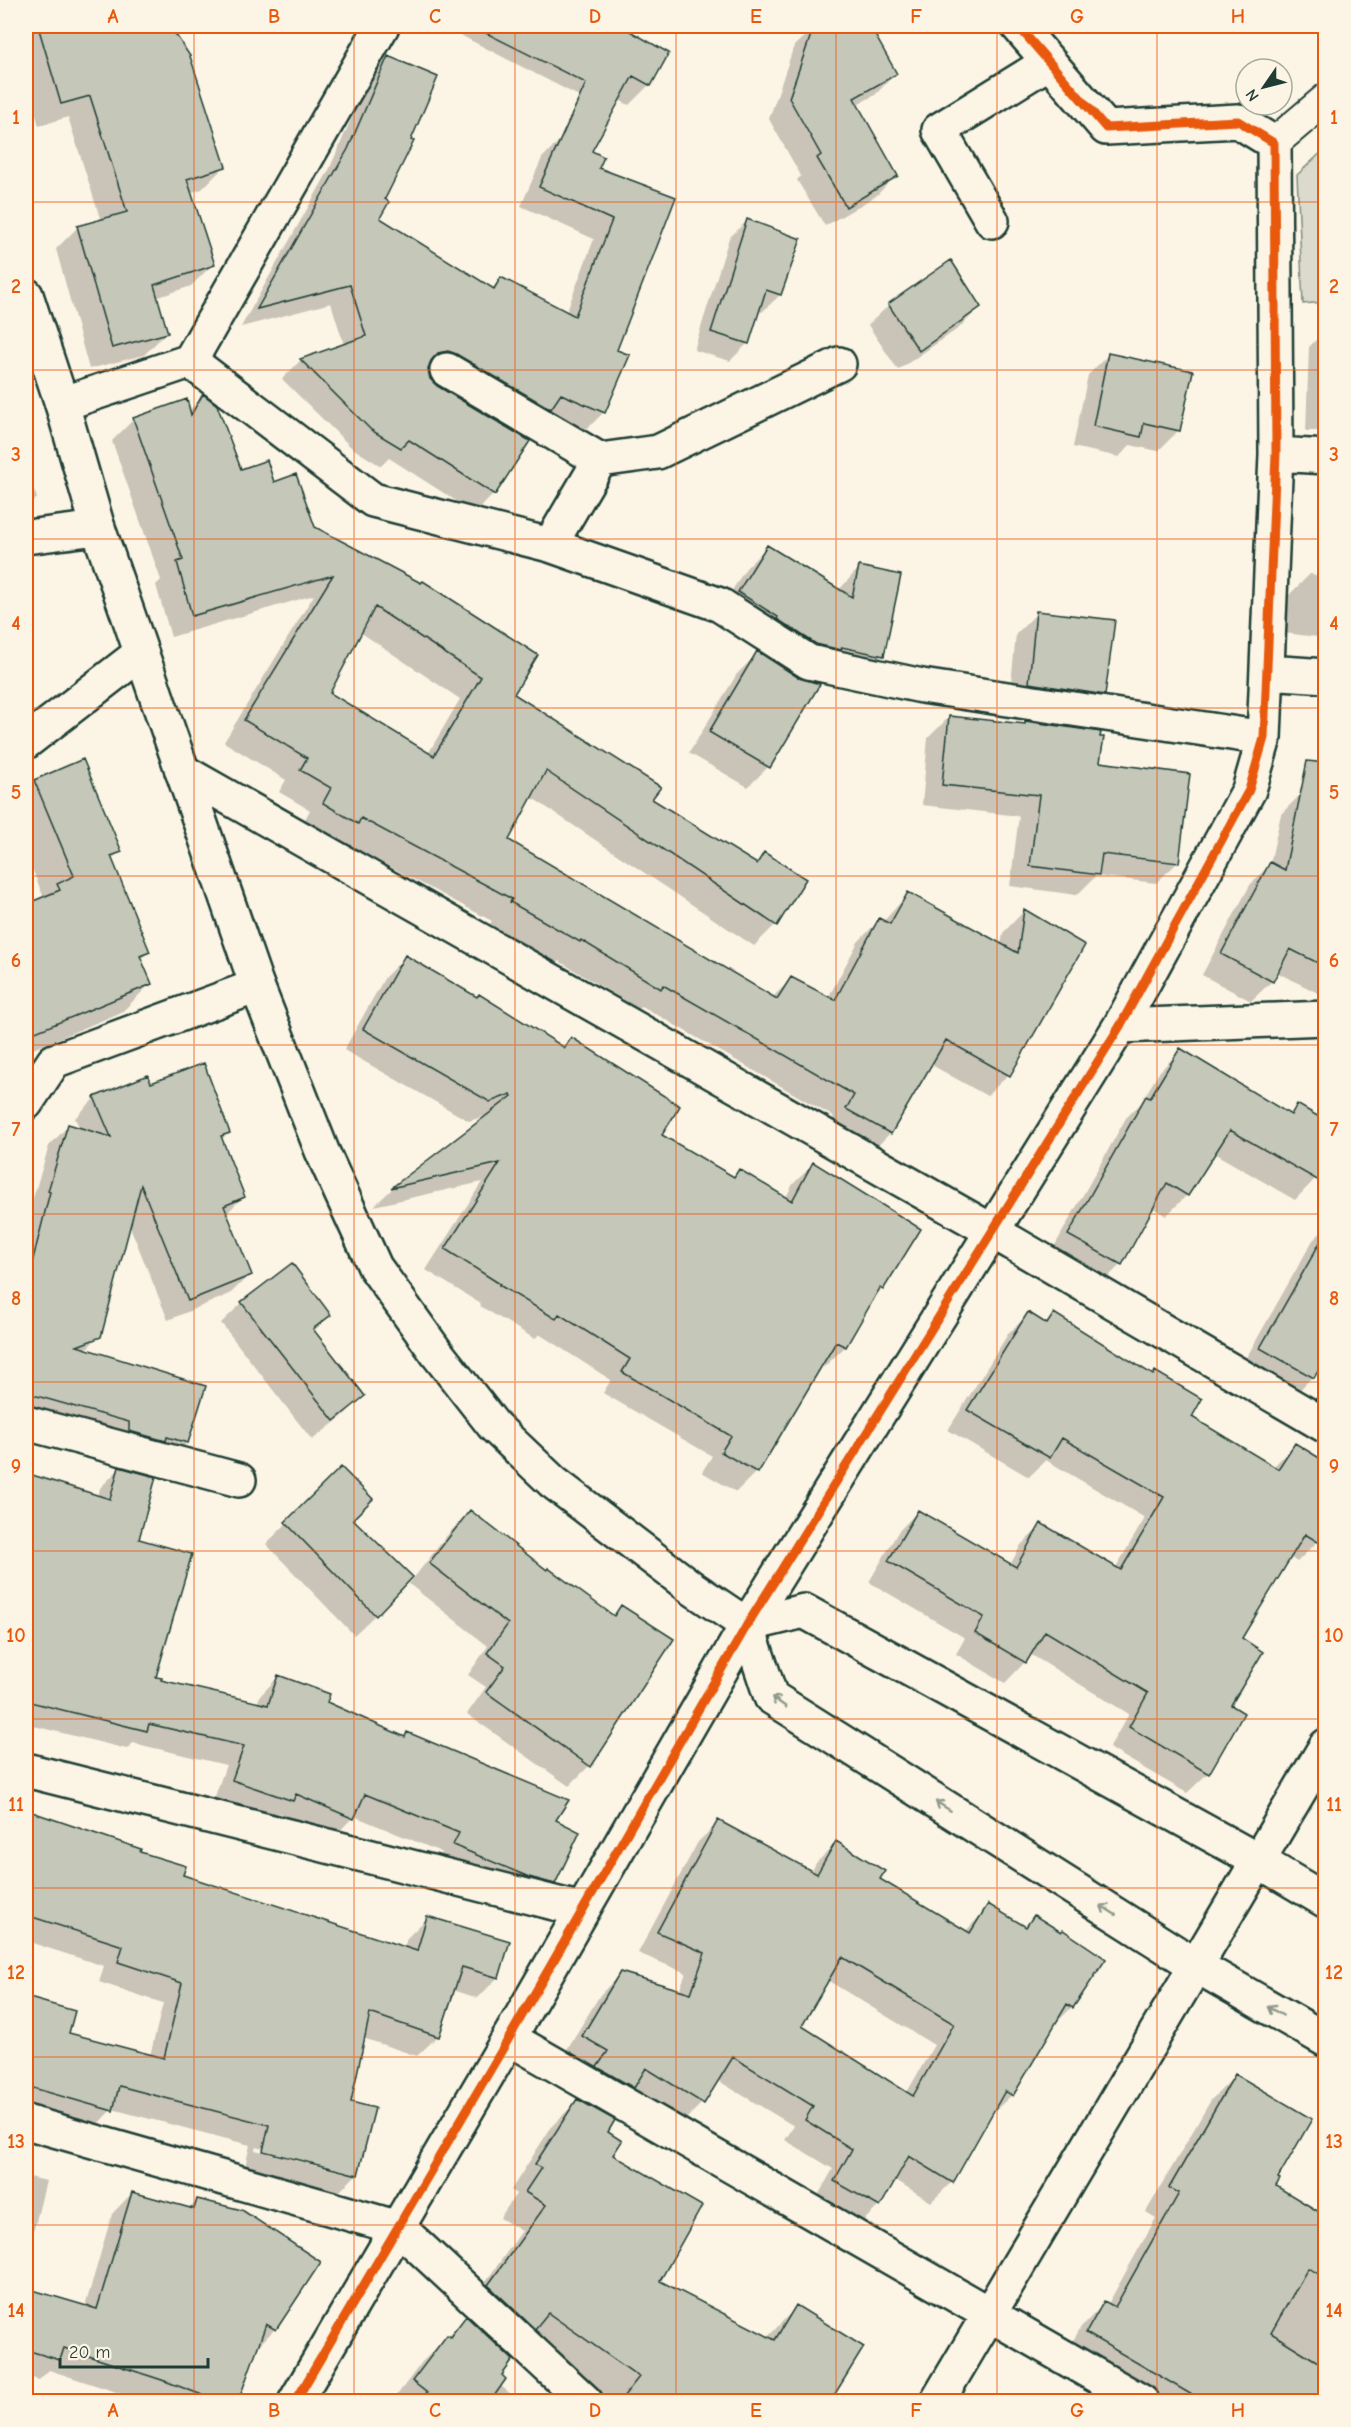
<svg xmlns="http://www.w3.org/2000/svg" width="1351" height="2427" font-family="'Comic Neue',sans-serif">
<style>
.green{fill:#dcdacc;stroke:#7e8c80;stroke-width:1.5}
.shadow{fill:#0003;fill-rule:evenodd}
.building{fill:#c5c7b9;stroke:#1f3d34;stroke-width:1.5;fill-rule:evenodd}
.lines{fill:none;stroke-linecap:round;stroke-linejoin:round}
.service-casing{stroke:#1f3d34;stroke-width:34}
.minor-casing{stroke:#1f3d34;stroke-width:38}
.tertiary-casing{stroke:#1f3d34;stroke-width:38}
.service{stroke:#fcf5e5;stroke-width:30}
.minor{stroke:#fcf5e5;stroke-width:33}
.tertiary{stroke:#fcf5e5;stroke-width:33}
.cycleway-casing{stroke:#fcf5e5;stroke-width:13}
.cycleway{stroke:#e8590c;stroke-width:9}
.oneway{stroke:#8e998c}
.grid{fill:none;stroke:#e8590c;stroke-width:1.5;stroke-opacity:0.55}
.neatline{fill:none;stroke:#e8590c;stroke-width:2}
.grid-label{font-size:20px;text-anchor:middle;font-weight:bold;fill:#e8590c}
</style>
<rect width="100%" height="100%" fill="#fcf5e5"/>
<filter id="ink" filterUnits="userSpaceOnUse"><feTurbulence type="fractalNoise" baseFrequency=".0167" numOctaves="2"/><feDisplacementMap in="SourceGraphic" scale="12" xChannelSelector="R" yChannelSelector="G"/><feConvolveMatrix kernelMatrix="1 2 1 2 8 2 1 2 1" color-interpolation-filters="sRGB"/></filter>
<g filter="url(#ink)">
<!-- green -->
<path class="green" d="M1325,149v153l-22,2 -6,-129z"/>
<!-- shadow -->
<path class="shadow" d="M26,26h161l-14,7 52,133 -23,23 -12,4 23,71 -22,22 -35,12 10,35 -22,22 -55,14 -33,-120 22,-22 23,-6 -33,-104 -29,9 -13,-46z
M443,26h175l49,28 -18,31 -20,20 -14,-7 -11,11z
M815,26h53l27,48 -20,21 -19,10 40,70 -20,21 -51,30 -28,-46 4,-4 -32,-57 25,-73z
M389,57l-6,143 -5,19 113,70 10,-10 65,34 28,-74 -73,-33 21,-48 19,-19 36,30 77,29 -59,153 -11,61 -19,19 -159,-62 3,10 7,8 92,54 -34,53 -19,19 -86,-55 -8,8 -29,-18 -70,-69 19,-19 43,-15 -13,-42 -90,24 88,-157 41,-94z
M747,221l52,18 -19,56 -18,17 -4,-1 -10,32 -18,18 -36,-11 35,-112z
M889,305l91,2 -21,21 -61,42 -30,-45z
M1326,330v101h-20l3,-84z
M1109,354l70,76 -21,21 -28,-6 -11,12 -46,-10 15,-72z
M203,396l37,75 33,13 40,44 199,167 138,105 104,64 10,-10 11,71 -21,21 -223,-149 -24,43 265,158 19,-19 37,19 30,-56 21,-22 4,2 25,-28 93,52 2,-13 21,-22 -16,164 -21,21 -57,-32 -40,69 -21,22 -43,-25 8,-13 -192,-111 -3,3 -80,-48 -1,2 -68,-39 2,-3 -152,-81 -5,4 -33,-19 8,-15 -31,-18 7,-12 -62,-38 90,-147 -143,42 -15,-52 5,-5 -49,-139 21,-21 53,-19 3,10zM360,632l100,67 -32,55 -100,-60z
M26,469l11,29 -11,11z
M767,547l71,44 21,-23 23,87 -20,21 -144,-63 28,-45z
M1310,574l16,3v61l-42,-5 5,-38z
M1037,613l67,81 -21,21 -74,-11 7,-70z
M758,653l10,114 -20,20 -59,-34 48,-79z
M949,717l74,8 3,-3 72,42 79,99 -21,20 -60,-7 -19,19 -67,-9 9,-70 -97,-11 6,-67z
M35,781l85,70 -9,9 37,92 -8,8 10,24 -28,28 -96,40v-146l18,-8 -18,-44v-63z
M1301,794l25,5v198l-50,-25 -4,9 -21,20 -49,-26 48,-90 20,-21 11,-50z
M405,957l157,91 9,-9 89,97 72,42 7,-7 46,28 8,-15 21,-20 68,125 -11,12 -26,46 -21,20 -4,-3 -64,108 -20,20 -34,-20 10,-16 -109,-63 8,-13 -72,-46 -4,5 -55,-33 1,-2 -55,-34 56,-88 -108,24 18,-17 99,-75 -22,7 -125,-71 41,-73z
M1181,1050l107,65 9,-9 29,56 -11,17 -20,21 -81,-47 -27,42 -21,21 -14,-9 -31,57 -21,21 -51,-29 77,-138 14,-14 20,-33z
M150,1085l78,48 -7,7 22,57 -18,18 25,59 -20,20 -62,26 -39,-96 -30,112 -14,14 102,93 -20,20 -141,-45v-185l5,-21 -2,-1 20,-65 19,-20 12,3 -5,-11 20,-20z
M1326,1088v18l-8,-5z
M1326,1228v126l-14,23 -20,21 -52,-29 73,-129z
M242,1303l87,12 -16,17 50,64 -20,20 -31,24 -91,-117z
M1029,1314l16,10 9,-9 98,61 3,-3 35,44 83,50 22,-23 31,84 -9,14 -20,20 -7,-5 -50,82 -11,67 -21,67 -21,20 -78,-45 20,-34 -99,-60 -5,8 -20,21 -49,-29 9,-16 -96,-56 29,-50 20,-21 92,54 11,-20 21,-20 73,44 30,-51 -99,-58 -17,17 -81,-47 60,-96z
M119,1469l19,71 16,138 5,3 98,23 3,-8 18,-19 47,26 79,35 3,-4 147,87v62l-19,19 -99,-38 5,-12 -87,-36 -20,21 -55,-24 -6,6 -59,-20 12,-34 -93,-22 -6,6 -101,-25v-89l6,-24 -6,-1v-136l72,23 2,-9z
M341,1469l34,146 -21,20 -88,-91z
M470,1512l77,60 65,45 10,-10 -33,159 -20,20 -102,-72 19,-27 -18,-12 20,-29 -79,-62 40,-51z
M26,1810l112,43 44,23 222,72 3,-10 20,-20 71,59 -20,21 -25,-8 -15,46 -21,20 -54,-18 -14,65 8,71 -20,20 -93,-23 6,-26 -138,-36 -20,21 -66,-18v-113l47,13 -6,22 83,22 13,-53 -64,-21 5,-16 -78,-25zM256,2147l89,23v3l-90,-23z
M719,1822l92,51 5,-10 21,-20 41,37 87,52 24,-26 35,21 10,-10 70,42 -32,48 -21,21 -39,67 -22,20 -38,67 -21,20 -37,-23 -15,27 -21,20 -43,-25 18,-32 -48,-29 9,-14 -77,-46 -15,23 -20,20 -119,-67 37,-61 20,-21 59,17 7,-18 -48,-20 60,-111zM827,1980l107,65 -28,49 -106,-67z
M1235,2076l41,102 -2,8 52,32v184h-213l-50,-44 18,-31 24,-24 3,1 48,-86 -10,-6 65,-112z
M577,2101l29,31 5,23 47,127 109,56 29,-31 -56,95h-127l-90,-63 -16,17 -7,20v9l20,17h-128l30,-40 45,-45 -3,-5 58,-81 -22,-13 16,-24 -5,-4 41,-64z
M26,2176l20,5 -20,80z
M132,2193l57,16 9,-9 77,129 -19,19 -20,54h-89l-98,-32 -10,10 -13,-4v-86l59,17 27,-93z
M1033,2393l14,9h-23z"/>
<!-- building -->
<path class="building" d="M38,26h132l20,30 36,111 -39,12 28,86 -61,20 14,48 -56,15 -35,-122 50,-14 -37,-116 -29,8z
M472,26h149l48,27 -18,33 -18,-10 -41,75 12,6 -5,11 77,29 -59,153 13,5 -25,58 -44,-19 -10,15 -95,-55 -8,-3 -10,2 -7,8 -3,8 2,10 7,7 93,55 -35,54 -86,-55 -8,8 -30,-18 -71,-71 66,-23 -16,-51 -93,24 91,-160 40,-93 50,21 -27,63 3,1 -29,58 4,3 -9,16 114,71 7,-12 74,39 37,-96 -73,-33 47,-104z
M814,26h56l27,48 -43,24 44,78 -52,31 -29,-49 4,-3 -32,-57z
M747,219l54,20 -20,56 -15,-5 -17,54 -38,-12z
M951,260l30,47 -62,44 -31,-47z
M1108,353l85,18 -13,60 -36,-8 -3,14 -48,-11z
M203,394l14,11 24,64 26,-9 7,22 22,-8 19,53 106,56 2,-2 115,74 -24,39 147,93 -9,12 105,65 7,-12 42,27 -29,47 -231,-155 -37,69 268,159 14,-22 44,23 44,-82 11,6 18,-32 110,61 6,-44 61,36 -75,131 -64,-36 -55,94 -45,-25 8,-14 -191,-110 -2,4 -80,-49 -1,2 -70,-40 2,-3 -151,-81 -3,6 -35,-21 8,-15 -31,-18 7,-12 -63,-38 89,-145 -141,41 -15,-54 6,-2 -50,-142 54,-19 4,16zM375,607l106,70 -47,79 -104,-63z
M767,545l85,52 7,-31 42,9 -17,81 -42,-9 -1,3 -25,-6 -39,-25 1,-2 -40,-25z
M1036,611l79,9 -10,75 -76,-12z
M757,651l42,27 21,6 -50,84 -61,-36z
M949,716l76,8v-3l76,11 -1,5h4l-4,25 90,12 -11,89 -77,-9 -3,21 -69,-9 9,-71 -97,-10z
M83,759l39,93 -11,4 39,96 -10,4 12,28 -126,52v-132l34,-14 -3,-6 17,-8 -40,-96z
M1307,761l19,2v204l-36,-18 -17,33 -52,-28 49,-92 15,8z
M405,955l72,42 2,-3 86,54 6,-11 109,69 -18,29 72,42 5,-8 53,32 21,-39 108,67 -38,61 -3,-2 -34,59 -10,-5 -78,131 -37,-21 10,-16 -109,-64 8,-13 -71,-45 -3,5 -57,-34 1,-1 -55,-35 55,-86 -109,25 121,-92 -1,-2 -21,8 -127,-73z
M1180,1048l111,67 6,-11 29,17v64l-96,-55 -42,66 -21,-13 -45,82 -54,-30 78,-139 4,2z
M204,1063l26,70 -9,3 24,61 -21,9 28,69 -64,26 -47,-116 -40,152 -24,9 129,40 -18,57 -21,-6 -1,4 -37,-10v-9l-103,-29v-106l24,-95 -2,-1 20,-67 43,13 -17,-40 54,-22 3,8z
M1326,1232v125l-12,21 -54,-30z
M292,1263l39,52 -18,14 52,67 -31,25 -93,-119z
M1028,1312l19,12 7,-11 99,62 2,-4 47,28 -10,18 86,52 17,-26 31,19v85l-21,-13 -63,104 21,14 -32,53 13,8 -35,61 -80,-47 19,-34 -103,-62 -19,32 -51,-30 9,-16 -96,-56 30,-51 98,57 25,-44 80,47 43,-73 -102,-59 -12,20 -83,-48z
M119,1467l37,10 -17,62 53,15 -36,123 6,1 -1,2 107,25 10,-30 52,19 -3,8 78,35 2,-5 162,68 -13,20 24,12 -25,52 -26,-7 -76,-32 6,-12 -94,-39 -11,25 -58,-25 -3,7 -61,-21 12,-34 -95,-22 -2,7 -121,-30v-228l84,26z
M341,1467l32,32 -20,20 60,58 -37,39 -91,-94z
M470,1510l77,60 1,-2 66,48 7,-11 53,34 -83,128 -105,-75 19,-26 -18,-13 21,-29 -79,-61z
M26,1810l115,39 -1,3 46,14 -3,9 234,76 10,-35 83,25 -11,37 -37,-11 -23,70 -69,-24 -19,89 24,6 -17,67 -95,-24 6,-26 -150,-39 -6,25 -87,-25v-89l49,14 -6,22 95,25 18,-75 -64,-21 5,-16 -97,-31z
M718,1820l99,54 19,-33 49,30 -5,8 90,54 18,-29 38,23 8,-12 27,17 2,-2 43,29 -33,49 -6,-4 -54,92 -8,-5 -52,92 -44,-27 -29,51 -46,-26 18,-32 -47,-29 8,-14 -80,-49 -29,47 -58,-36 -12,20 -37,-21 11,-16 -26,-15 38,-64 71,21 14,-40 -48,-21zM842,1957l112,67 -41,72 -111,-70z
M1235,2074l77,45 -34,59 2,1 -4,7 50,30v62l-18,-10 -37,65 55,34v35h-122l-118,-69 18,-32 11,6 64,-114 -10,-5z
M577,2099l38,21 -7,12 14,9 -9,14 89,51 -42,75 115,59 21,-35 68,42 -34,55h-211l20,-25 -91,-64 -13,16 -47,-44 58,-80 -21,-13 16,-24 -6,-4z
M132,2192l62,17 3,-10 45,11 79,52 -45,68 -10,-6 -28,78h-17l-59,-22 -98,-32 -4,12 -34,-10v-62l71,21z
M466,2316l47,44 -11,15 4,4 -16,23h-51l-27,-21 35,-46 3,2z"/>
<g class="lines">
<defs>
<path id="service" d="M1274,143l52,-44"/>
<path id="minor" d="M992,221l-53,-91 110,-68
M190,361l183,139 177,45 170,60 89,57 113,24 342,52
M447,370l153,90 58,-8 181,-88
M62,404l128,-43 192,-335
M1276,454l50,3
M26,537l72,-9
M550,545l50,-85
M1267,672l59,4
M26,742l115,-89
M182,771l810,460 334,195
M1120,1026l206,-8
M26,1103l28,-42 203,-75
M26,1423l213,57
M747,1625l373,-599 129,-236 15,-52 12,-284 -2,-311 -36,-22 -132,7 -88,-102
M26,1770l556,140
M509,2038l633,364
M26,2122l373,106 187,174
M937,2402l389,-656"/>
<path id="tertiary" d="M26,295l36,109 36,124 159,458 65,165 53,116 61,85 58,74 59,56 139,106 55,37 -238,413 -214,364
M1326,1901l-69,-41 -453,-249 -57,14 24,72 424,268 131,75"/>
</defs>
<!-- service casing -->
<use href="#service" class="service-casing"/>
<!-- minor casing -->
<use href="#minor" class="minor-casing"/>
<!-- tertiary casing -->
<use href="#tertiary" class="tertiary-casing"/>
<!-- service -->
<use href="#service" class="service"/>
<!-- minor -->
<use href="#minor" class="minor"/>
<!-- tertiary -->
<use href="#tertiary" class="tertiary"/>
<defs>
<path id="cycleway" d="M295,2402l214,-364 238,-413 373,-599 129,-236 15,-52 12,-284 -2,-311 -36,-22 -132,7 -88,-102"/>
</defs>
<!-- cycleway casing -->
<use href="#cycleway" class="cycleway-casing"/>
<!-- cycleway -->
<use href="#cycleway" class="cycleway"/>
</g>
<!-- one-way arrows -->
<defs><path id="oneway-shaft" d="M-6 0H5M1.5-3L5.5 0L1.5 3" fill="none" stroke-width="1.6" stroke-linecap="round" stroke-linejoin="round" transform="scale(1.5)"/></defs>
<g class="oneway">
<use href="#oneway-shaft" transform="translate(779 1702) rotate(-145)"/>
<use href="#oneway-shaft" transform="translate(943 1806) rotate(-148)"/>
<use href="#oneway-shaft" transform="translate(1108 1910) rotate(-148)"/>
<use href="#oneway-shaft" transform="translate(1275 2011) rotate(-150)"/>
</g>
</g>
<!-- grid -->
<path class="grid" d="M194,26v2376M354,26v2376M515,26v2376M676,26v2376M836,26v2376M997,26v2376M1157,26v2376M26,202h1300M26,370h1300M26,539h1300M26,708h1300M26,876h1300M26,1045h1300M26,1214h1300M26,1382h1300M26,1551h1300M26,1719h1300M26,1888h1300M26,2057h1300M26,2225h1300"/>
<!-- margin -->
<rect width="1351" height="2427" fill="none" stroke="#fcf5e5" stroke-width="66"/>
<!-- north arrow -->
<g transform="translate(1264 87) rotate(235)"><circle r="28" fill="#fcf5e5" stroke="#a4ab9e" stroke-width="1.5"/>
<path d="M0-4.5L10 22L0 15L-10 22Z" fill="#1f3d34"/>
<text y="-9" font-size="16" font-weight="bold" text-anchor="middle" fill="#1f3d34">N</text>
</g>
<!-- scale -->
<path d="M60 2358v9h148v-9" fill="none" stroke="#1f3d34" stroke-width="3"/>
<text x="69" y="2358" font-size="18" fill="#1f3d34" stroke="#fcf5e5" stroke-width="4.5" paint-order="stroke">20 m</text>
<rect x="33" y="33" width="1285" height="2361" class="neatline"/>
<g class="grid-label">
<text x="113" y="23">A</text>
<text x="274" y="23">B</text>
<text x="435" y="23">C</text>
<text x="595" y="23">D</text>
<text x="756" y="23">E</text>
<text x="916" y="23">F</text>
<text x="1077" y="23">G</text>
<text x="1238" y="23">H</text>
<text x="16" y="124">1</text>
<text x="1334" y="124">1</text>
<text x="16" y="293">2</text>
<text x="1334" y="293">2</text>
<text x="16" y="461">3</text>
<text x="1334" y="461">3</text>
<text x="16" y="630">4</text>
<text x="1334" y="630">4</text>
<text x="16" y="799">5</text>
<text x="1334" y="799">5</text>
<text x="16" y="967">6</text>
<text x="1334" y="967">6</text>
<text x="16" y="1136">7</text>
<text x="1334" y="1136">7</text>
<text x="16" y="1305">8</text>
<text x="1334" y="1305">8</text>
<text x="16" y="1473">9</text>
<text x="1334" y="1473">9</text>
<text x="16" y="1642">10</text>
<text x="1334" y="1642">10</text>
<text x="16" y="1811">11</text>
<text x="1334" y="1811">11</text>
<text x="16" y="1979">12</text>
<text x="1334" y="1979">12</text>
<text x="16" y="2148">13</text>
<text x="1334" y="2148">13</text>
<text x="16" y="2317">14</text>
<text x="1334" y="2317">14</text>
<text x="113" y="2417">A</text>
<text x="274" y="2417">B</text>
<text x="435" y="2417">C</text>
<text x="595" y="2417">D</text>
<text x="756" y="2417">E</text>
<text x="916" y="2417">F</text>
<text x="1077" y="2417">G</text>
<text x="1238" y="2417">H</text>
</g>
</svg>
